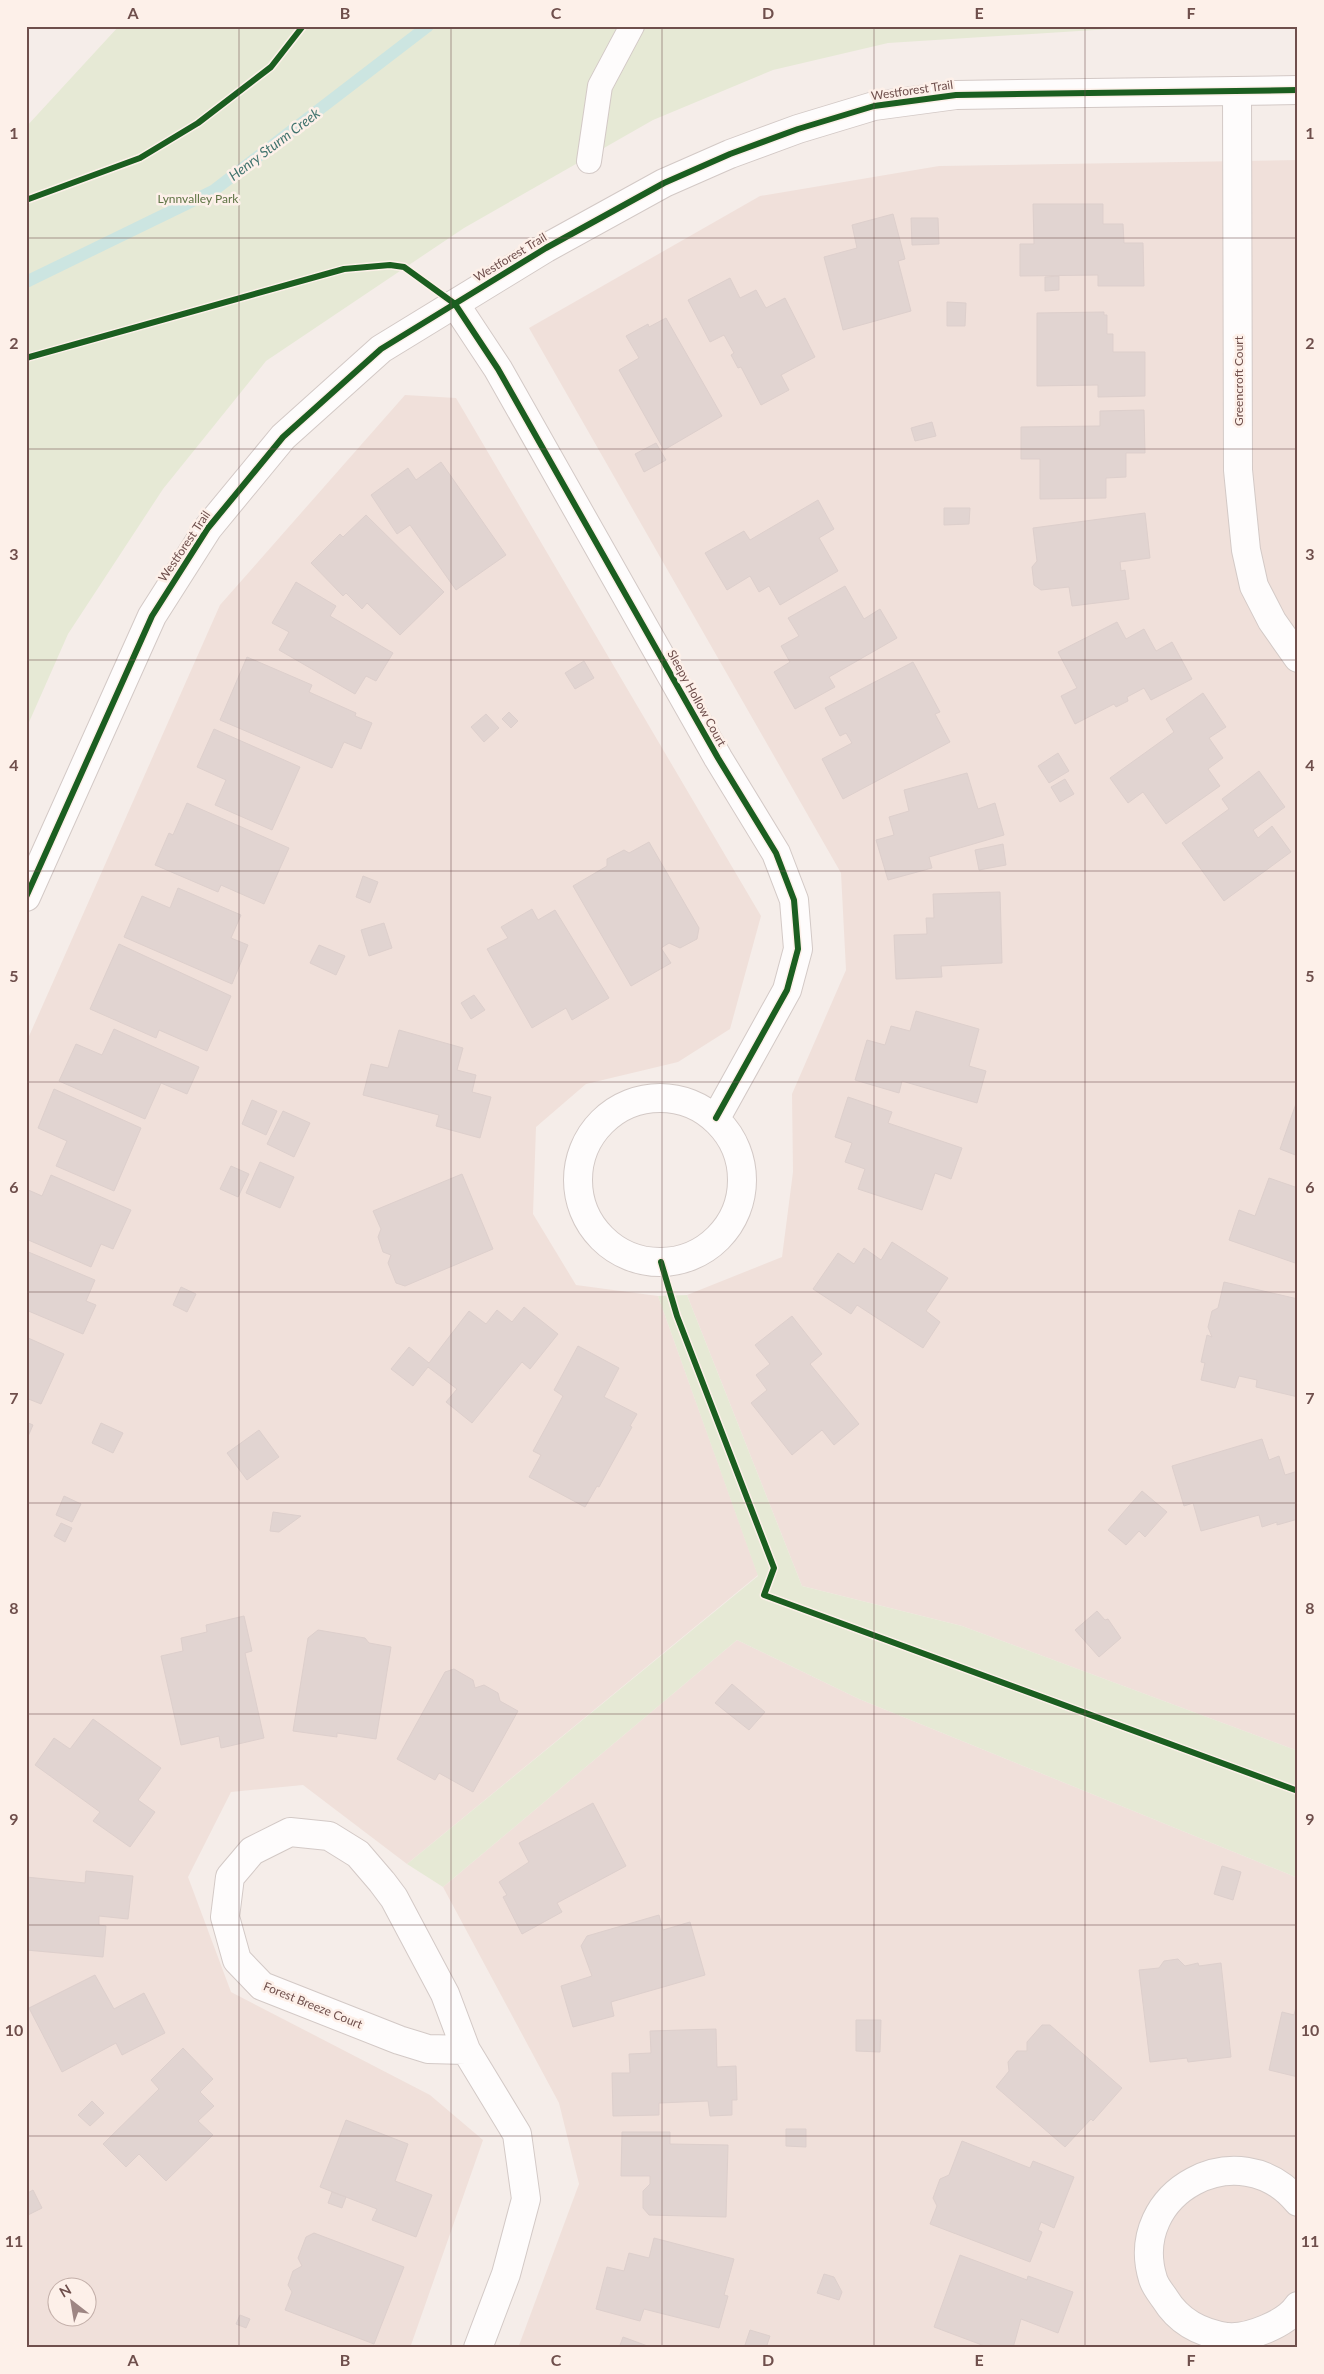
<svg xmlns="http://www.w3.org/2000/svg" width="1324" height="2374" font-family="Lato,sans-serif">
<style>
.residential{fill:#f0e0da;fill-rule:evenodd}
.green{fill:#e6e9d5}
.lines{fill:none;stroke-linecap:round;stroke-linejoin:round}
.stream{stroke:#cce5e1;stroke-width:12}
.building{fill:#e1d4d1;stroke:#ddcfcc}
.service-casing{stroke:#d3c9c6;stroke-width:26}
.minor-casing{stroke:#d3c9c6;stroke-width:30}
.tertiary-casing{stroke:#d3c9c6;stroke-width:30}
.service{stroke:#fefcfc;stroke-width:24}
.minor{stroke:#fefcfc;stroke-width:28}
.tertiary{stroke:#fefcfc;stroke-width:28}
.cycleway-casing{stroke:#fdf0e9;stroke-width:9}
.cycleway{stroke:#1b5e20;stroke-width:6}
.grid{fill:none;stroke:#6f4f4c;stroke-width:1;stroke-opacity:0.55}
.labels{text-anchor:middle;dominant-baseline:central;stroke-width:5;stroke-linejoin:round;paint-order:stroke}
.street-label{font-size:12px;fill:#6f4f4c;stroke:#fdf0e9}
.park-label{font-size:12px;fill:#5f7445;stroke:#fdf0e9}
.water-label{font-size:14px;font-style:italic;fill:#42746f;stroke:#fdf0e9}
.neatline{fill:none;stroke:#6f4f4c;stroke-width:2}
.grid-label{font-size:16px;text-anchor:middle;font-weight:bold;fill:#6f4f4c}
</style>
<rect width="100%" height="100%" fill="#f5ede9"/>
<!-- residential -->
<path class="residential" d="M1127,26h171v2h-172z
M1298,160v1591l-336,-125 -160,-40 -115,-291 95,-38 11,-85 -1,-78 54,-124 -5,-97 -312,-545 231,-132 179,-30z
M405,395l51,3 305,518 -31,113 -52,33 -92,22 -50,43 -3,87 43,71 82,11 100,279 -351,289 -104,-79 -72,7 -43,85 43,115 199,103 53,45 -73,208h-384v-1305l194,-438zM58,2286h30v30h-30z
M737,1640l122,59 439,179v470h-780l61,-164 -20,-81 -116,-216z"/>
<!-- green -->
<path class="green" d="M119,26h1008l-1,2 -238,15 -115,27 -120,50 -189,108 -198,133 -103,128 -95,145 -42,95v-602z
M687,1295l115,291 160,40 336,125v127l-439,-179 -122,-59 -294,247 -36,-23 351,-288 -100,-280z"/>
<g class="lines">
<!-- stream -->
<path class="stream" d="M26,282l187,-91 215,-165"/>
</g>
<!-- building -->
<path class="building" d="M1033,204h70v20h20l1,19h19l1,43h-46v-11l-78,1v-32h14z
M893,214l12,45 -7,2 13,50 -68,19 -19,-73 33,-9 -5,-23z
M911,218h27l1,26 -27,1z
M1059,276v14l-14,1v-14z
M730,278l10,20 16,-8 10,18 19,-10 30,59 -34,18 8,15 -28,15 -20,-38 -3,1 -7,-13 3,-2 -10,-18 -14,7 -22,-42z
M947,302l19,1 -1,23h-18z
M1104,312v3h3v19h6v18h32v44l-47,1v-12l-61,1v-73z
M666,318l56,98 -58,34 -45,-80 20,-12 -13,-22 22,-12 1,3z
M1144,410l1,43h-19v24l-20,1v20l-66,1v-40h-19v-32l79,-1v-15z
M932,422l4,14 -21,5 -4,-13z
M656,443l10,17 -22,12 -9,-18z
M441,462l65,93 -50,35 -46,-65 -13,9 -26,-39 37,-27 8,12z
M818,500l16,29 -15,9 19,33 -58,34 -11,-19 -10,6 -9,-16 -23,14 -22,-37 39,-22 6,9z
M944,508h26l-1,16 -25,1z
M1145,513l5,45 -30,4 1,9 4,-1 4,29 -57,7 -3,-19 -28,3 -7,-5 -2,-18 5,-6 -4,-33z
M366,515l78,77 -44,43 -33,-32 -5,6 -16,-16 -3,3 -32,-33 29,-29 3,3z
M296,582l40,24 -6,10 63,37 -17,28 -10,-5 -11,18 -76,-44 10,-18 -17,-9z
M845,586l19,33 16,-10 17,29 -68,39 6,10 -40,22 -21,-37 16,-10 -9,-16 18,-10 -11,-18z
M1117,622l9,17 18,-10 12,22 16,-9 20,37 -41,21 -7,-12 -17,9 1,4 -12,6 -2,-3 -39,20 -14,-28 16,-8 -19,-36z
M247,657l65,28 -3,7 47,21 -1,3 17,7 -11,26 -17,-7 -12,26 -112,-48z
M584,661l10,17 -19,11 -10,-16z
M913,662l27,50 -5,2 15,28 -107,57 -21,-40 30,-16 -6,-10 -6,3 -15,-28z
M1203,693l23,34 -17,11 14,20 -15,11 12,17 -54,38 -23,-32 -15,11 -18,-25 64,-46 -8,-13z
M509,712l9,9 -7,7 -9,-9z
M486,714l13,14 -15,14 -13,-15z
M214,729l86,38 -28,63 -57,-25 11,-25 -29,-13z
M1058,753l11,18 -20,12 -11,-17z
M1259,771l26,36 -32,23 5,8 14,-12 19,26 -67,49 -42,-58 47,-34 -7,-10z
M967,773l11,36 17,-6 9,32 -75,22 3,11 -44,12 -12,-40 18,-5 -5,-18 20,-6 -5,-21z
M1065,779l9,15 -14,8 -9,-15z
M187,803l102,45 -25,56 -43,-19 -3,7 -63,-27 14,-32 4,2z
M649,842l50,86 -2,11 -17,9 -11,-5 -8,5 10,15 -40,23 -58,-100 34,-20v-7l17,-9 5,3z
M1003,844l3,21 -27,5 -4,-20z
M363,876l15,6 -8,21 -14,-6z
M178,888l63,27 -10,23 17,7 -16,39 -108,-47 18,-41 28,12z
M1000,892l2,71 -61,3 1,11 -46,2 -2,-44 33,-1 -1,-16h8l-1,-24z
M532,909l6,11 17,-10 54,88 -37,22 -6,-12 -34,20 -45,-79 21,-11 -7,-11z
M384,923l8,25 -23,8 -8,-26z
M119,944l112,52 -24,55 -48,-21 -3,8 -66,-29z
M319,945l26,11 -9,19 -26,-12z
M474,995l11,15 -14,9 -10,-16z
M916,1011l63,18 -10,37 17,5 -9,32 -75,-22 -3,12 -44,-13 12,-40 18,5 6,-19 19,5z
M114,1029l85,38 -12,27 -26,-11 -16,36 -86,-38 17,-37 26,11z
M399,1030l64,18 -6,22 19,5 -4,17 19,5 -11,41 -44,-12 3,-11 -76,-20 8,-31 17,4z
M54,1089l87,39 -27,63 -58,-25 11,-25 -29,-13z
M848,1097l44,15 -4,11 74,25 -11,31 -16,-6 -13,37 -64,-21 7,-20 -20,-7 7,-19 -17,-6z
M1298,1098v58l-18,-7z
M252,1100l25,11 -11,24 -24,-11z
M283,1111l27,12 -16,34 -27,-13z
M260,1162l34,15 -14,31 -34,-15z
M231,1166l18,8 -11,23 -18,-8z
M462,1174l31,75 -88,37 -9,-3 -8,-20 3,-8 -8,-3 -5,-15 3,-8 -8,-18z
M51,1175l80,35 -18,39 -12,-5 -10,23 -65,-28v-50l16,7z
M1269,1178l29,10v76l-69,-24 10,-30 16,6z
M892,1242l56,36 -22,33 14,11 -17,26 -66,-43 -6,9 -38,-25 25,-36 16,11 10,-16 17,12z
M26,1251l69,29 -9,21 10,4 -13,29 -57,-24z
M1224,1282l74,17v98l-42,-10 1,-7 -18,-4 -4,12 -34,-8 4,-17 -4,-1 6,-27 5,2 -4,-10 4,-16 6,-3z
M181,1287l15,7 -9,18 -14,-7z
M524,1307l34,27 -28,35 -8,-7 -50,61 -26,-21 11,-13 -29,-22 -15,19 -22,-17 18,-22 20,16 40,-52 17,13 11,-14 15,12z
M792,1316l30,38 -12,10 49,60 -25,21 -12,-15 -30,25 -41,-52 16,-13 -11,-15 14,-11 -15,-19z
M26,1337l38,17 -23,50 -15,-6z
M578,1346l41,22 -15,29 33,17 -7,12 2,1 -33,60 -2,-1 -12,21 -56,-30 12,-22 -8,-4 30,-55 -9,-6z
M26,1422l7,3 -7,16z
M101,1423l22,10 -10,20 -21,-10z
M259,1430l20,27 -32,23 -20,-27z
M1262,1439l7,21 10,-4 6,19 13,-4v48l-21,6v-3l-15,5 -3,-12 -58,16 -8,-28 -9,3 -12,-40z
M1142,1491l25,21 -22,25 -6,-6 -13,14 -18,-15z
M64,1496l17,8 -9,18 -16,-7z
M273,1512l28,4 -22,16 -9,-1z
M61,1523l11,5 -7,14 -11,-6z
M1097,1611l8,9 3,-1 13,19 -22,19 -24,-27z
M244,1616l8,35 -7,2 19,85 -43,10 -2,-12 -38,9 -20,-89 22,-5 -2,-13 26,-6 -1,-7z
M318,1630l47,8 4,5 22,4 -15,92 -39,-6v4l-44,-6 15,-93z
M454,1669l19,11 2,8 9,-3 14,8 2,8 18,10 -45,81 -34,-19 -4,7 -38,-21 48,-87z
M732,1684l33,28 -16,18 -34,-27z
M93,1719l68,49 -23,32 17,12 -25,35 -37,-26 7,-9 -65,-47 19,-27 16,11z
M593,1803l33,63 -69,37 5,9 -40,22 -19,-37 4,-2 -8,-13 30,-20 -10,-19z
M1222,1866l19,6 -8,28 -19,-6z
M86,1871l47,5 -5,43 -29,-3v9l7,1 -3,31 -77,-7v-73l59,6z
M659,1915l4,15 27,-8 15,53 -94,27 3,14 -41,11 -12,-41 31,-10 -11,-30 6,-10z
M1178,1959l7,7 13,-3 1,3 22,-3 10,94 -43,5 -1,-4 -37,4 -11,-92 20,-2 5,-7z
M95,1975l19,34 30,-16 21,40 -43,22 -6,-12 -54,29 -33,-64z
M1298,1999v78l-29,-7 13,-58 12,3z
M856,2020h25l-1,32 -24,-1z
M1042,2025h8l72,63 -29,33 -2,-2 -26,28 -69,-60 13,-16 -1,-9 9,-11h10v-9z
M716,2029l1,38 19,-1 1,34h-5v15l-22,1 -2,-15 -49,2v12l-46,1 -1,-43h18l-1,-19 22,-1 -1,-22z
M183,2048l30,31 -13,13 14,14 -16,15 15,14 -47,46 -27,-27 -13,13 -23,-23 56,-55 -8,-9z
M92,2101l12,12 -14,13 -12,-11z
M346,2120l62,24 -13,37 37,14 -16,42 -44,-17 5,-11 -57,-22z
M786,2129h20v18l-20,-1z
M622,2132h48v12l58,1 -2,72 -77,-2 -6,-7v-17l7,-7v-8h-29z
M962,2141l68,27 3,-7 41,16 -20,51 -13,-6 -3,8 4,2 -12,30 -100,-38 7,-18 -4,-8 7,-19 9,-4z
M33,2190l9,18 -16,8v-22z
M332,2192l14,5 -4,11 -14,-5z
M314,2233l90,34 -30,77 -89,-34 7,-18 -4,-7 5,-14 9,-5 -4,-8 8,-21z
M654,2238l80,21 -10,36 4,1 -9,32 -75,-19 -4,12 -44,-12 11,-42 17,4 5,-18 20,5z
M960,2255l67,25 1,-4 45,16 -15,41 -37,-14 -8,29h-23l-56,-21z
M824,2274l10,3 8,15 -3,8 -22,-7z
M240,2315l10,4 -4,9 -10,-4z
M750,2330l20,6 -4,12h-22z
M623,2337l30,11h-34z"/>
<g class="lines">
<defs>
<path id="service" d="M589,161l11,-75 32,-60"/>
<path id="minor" d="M1237,91l1,379 8,80 8,36 18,35 26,37
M455,304l43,65 220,389 58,95 18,47 4,49 -11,41 -71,128
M578 1180a82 82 0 1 1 164 0a82 82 0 1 1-164 0Z
M466,2050l-38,-1 -29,-9 -137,-54 -25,-26 -12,-43 5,-40 22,-26 38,-19 39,4 29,18 24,28 12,16 51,96 21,56 51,84 9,65 -20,75 -28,74
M1298,2202c-58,-71 -172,-10 -145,77 2,7 8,14 12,20 14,23 35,34 62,38 21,2 59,-13 71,-31"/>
<path id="tertiary" d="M26,897l126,-281 56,-88 75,-91 98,-88 165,-101 118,-65 66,-29 68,-25 76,-23 82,-11 342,-5"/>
</defs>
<!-- service casing -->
<use href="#service" class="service-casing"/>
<!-- minor casing -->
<use href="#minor" class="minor-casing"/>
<!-- tertiary casing -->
<use href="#tertiary" class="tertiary-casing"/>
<!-- service -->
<use href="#service" class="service"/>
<!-- minor -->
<use href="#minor" class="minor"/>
<!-- tertiary -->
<use href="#tertiary" class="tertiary"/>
<defs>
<path id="cycleway" d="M26,200l114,-42 58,-35 73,-56 32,-41
M26,358l318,-89 46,-4 14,2 51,37 43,65 220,389 58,95 18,47 4,49 -11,41 -71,128
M26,897l126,-281 56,-88 75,-91 98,-88 165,-101 118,-65 66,-29 68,-25 76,-23 82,-11 342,-5
M661,1262l16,54 97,252 -10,27 534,196"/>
</defs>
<!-- cycleway casing -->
<use href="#cycleway" class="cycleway-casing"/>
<!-- cycleway -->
<use href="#cycleway" class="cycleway"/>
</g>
<!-- grid -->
<path class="grid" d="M239,26v2322M451,26v2322M662,26v2322M874,26v2322M1085,26v2322M26,238h1272M26,449h1272M26,660h1272M26,871h1272M26,1082h1272M26,1292h1272M26,1503h1272M26,1714h1272M26,1925h1272M26,2136h1272"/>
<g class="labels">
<!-- street labels -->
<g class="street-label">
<text transform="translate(912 90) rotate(-8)">Westforest Trail</text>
<text transform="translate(510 257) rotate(-31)">Westforest Trail</text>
<text transform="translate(1238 381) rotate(-90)">Greencroft Court</text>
<text transform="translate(184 546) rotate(-56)">Westforest Trail</text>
<text transform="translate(697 698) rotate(61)">Sleepy Hollow Court</text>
<text transform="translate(313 2005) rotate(22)">Forest Breeze Court</text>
</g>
<!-- park labels -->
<g class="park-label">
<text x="198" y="198">Lynnvalley Park</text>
</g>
<!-- water labels -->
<g class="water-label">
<text transform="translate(274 144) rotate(-37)">Henry Sturm Creek</text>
</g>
</g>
<!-- border -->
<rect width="1324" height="2374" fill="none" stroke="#fdf0e9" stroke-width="55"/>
<!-- north arrow -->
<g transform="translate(72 2302) rotate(329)"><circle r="24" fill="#fdf0e9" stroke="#c4b0aa"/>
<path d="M0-4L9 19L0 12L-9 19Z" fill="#9e8683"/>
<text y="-8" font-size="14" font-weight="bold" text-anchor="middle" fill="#6f4f4c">N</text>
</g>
<rect x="28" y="28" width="1268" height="2318" class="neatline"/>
<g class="grid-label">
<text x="133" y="19">A</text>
<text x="345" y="19">B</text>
<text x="556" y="19">C</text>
<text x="768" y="19">D</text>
<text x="979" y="19">E</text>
<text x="1191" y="19">F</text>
<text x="14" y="139">1</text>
<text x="1310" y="139">1</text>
<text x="14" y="349">2</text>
<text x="1310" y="349">2</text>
<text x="14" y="560">3</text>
<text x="1310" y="560">3</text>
<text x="14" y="771">4</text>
<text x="1310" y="771">4</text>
<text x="14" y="982">5</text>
<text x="1310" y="982">5</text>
<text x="14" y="1193">6</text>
<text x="1310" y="1193">6</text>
<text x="14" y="1404">7</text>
<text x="1310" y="1404">7</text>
<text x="14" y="1614">8</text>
<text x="1310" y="1614">8</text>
<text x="14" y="1825">9</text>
<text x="1310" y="1825">9</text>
<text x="14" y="2036">10</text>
<text x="1310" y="2036">10</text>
<text x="14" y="2247">11</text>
<text x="1310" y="2247">11</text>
<text x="133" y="2366">A</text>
<text x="345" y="2366">B</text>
<text x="556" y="2366">C</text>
<text x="768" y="2366">D</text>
<text x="979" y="2366">E</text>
<text x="1191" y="2366">F</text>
</g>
</svg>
